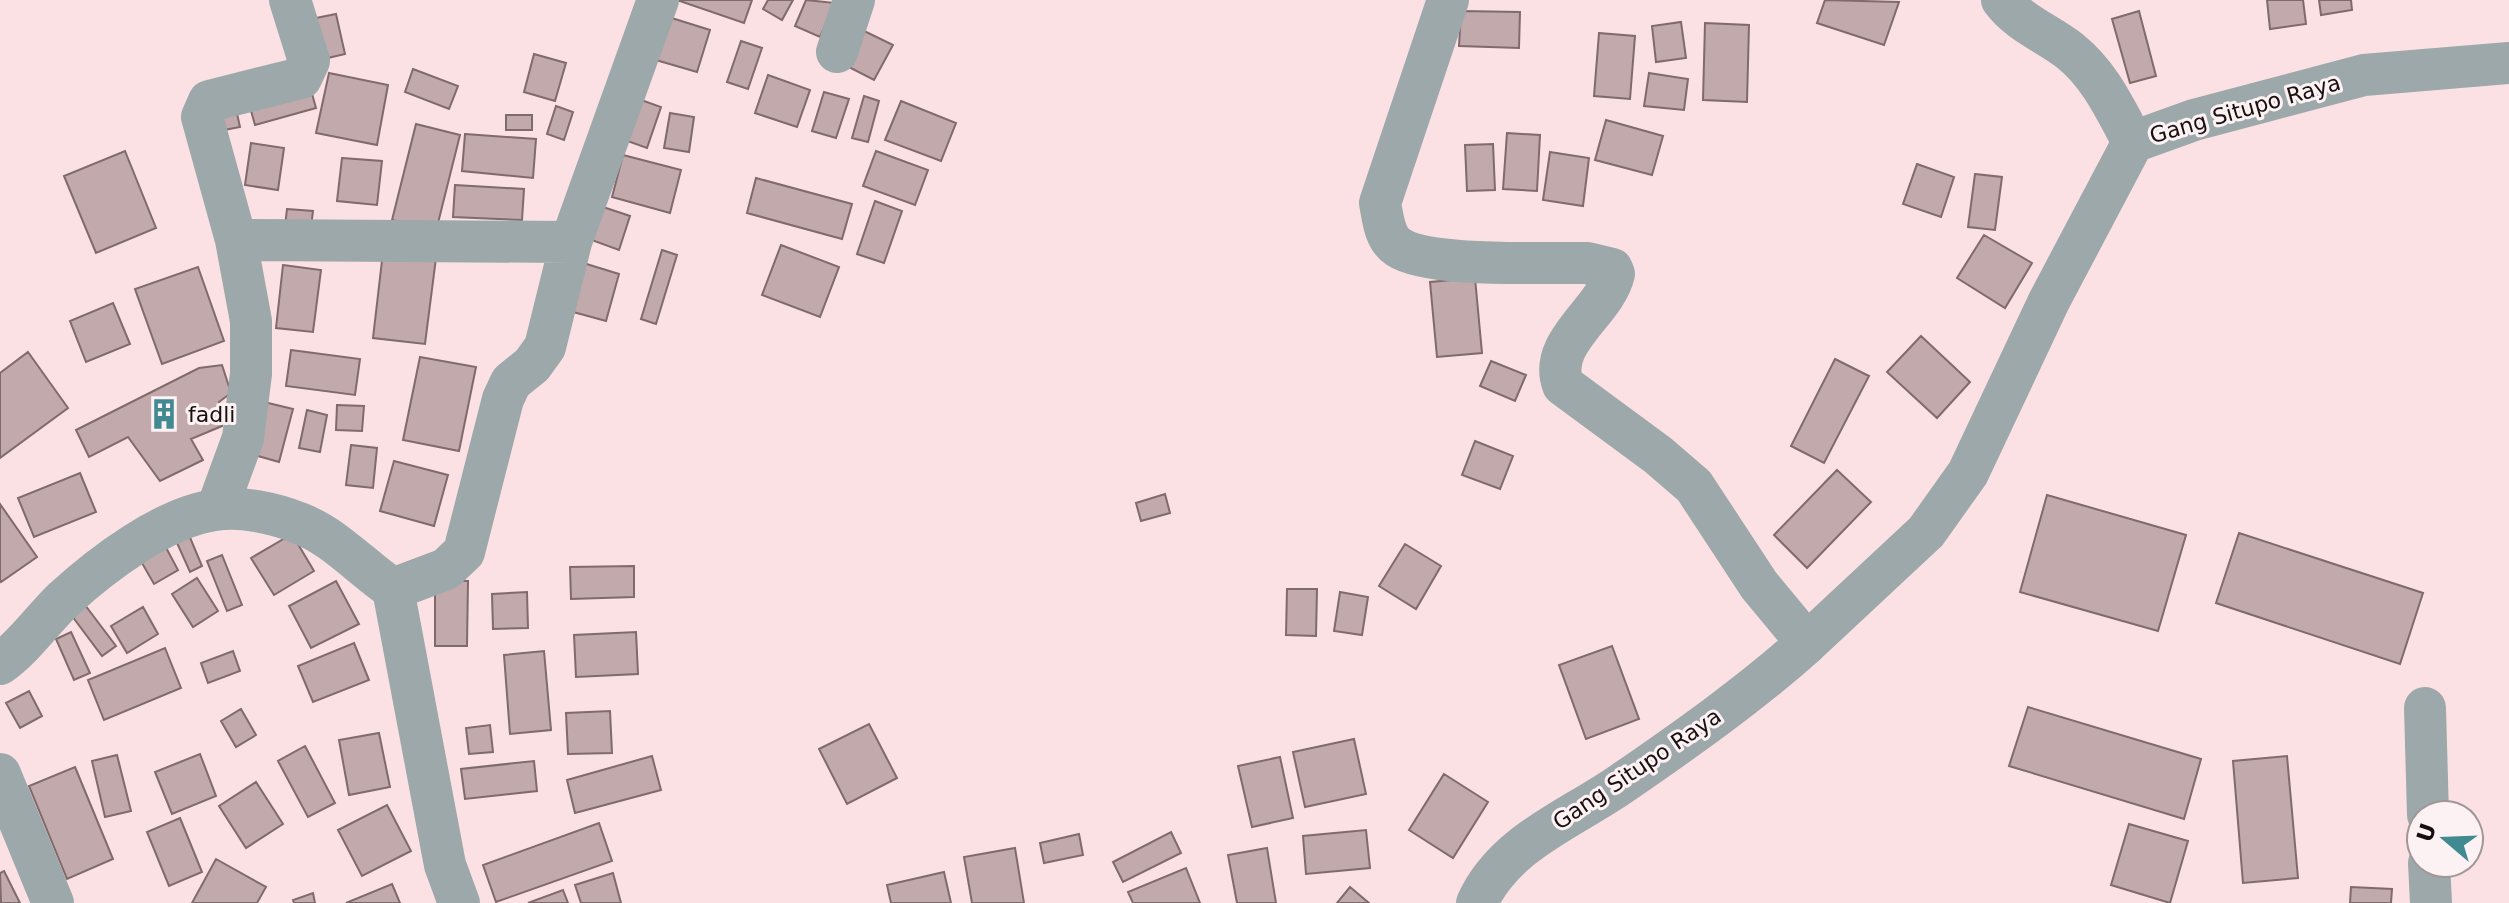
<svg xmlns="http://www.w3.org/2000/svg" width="2509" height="903" font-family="'DejaVu Sans',sans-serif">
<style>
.building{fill:#c2a9ab;stroke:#806a6c;stroke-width:2}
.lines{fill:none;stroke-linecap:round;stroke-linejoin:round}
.street{stroke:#9da8aa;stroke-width:42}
.labels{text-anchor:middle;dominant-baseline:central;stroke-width:6;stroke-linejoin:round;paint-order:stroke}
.street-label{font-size:22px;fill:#180f10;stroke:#fdf2f3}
.poi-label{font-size:22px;fill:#180f10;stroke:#fdf2f3;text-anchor:start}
</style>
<rect width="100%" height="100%" fill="#fbe1e3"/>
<!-- building -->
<path class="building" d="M677,0h75l-8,23z
M768,0h25l-11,20 -19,-11z
M806,0l29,3 -15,34 -25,-11z
M1825,0l74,2 -15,43 -67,-22z
M2267,0h36l3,24 -36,5z
M2319,0h32l1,10 -31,5z
M1461,11l59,1 -1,36 -60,-2z
M2139,11l17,65 -26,7 -18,-64z
M336,14l9,40 -30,7 -9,-41z
M662,15l48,15 -13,42 -48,-14z
M1681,22l5,36 -30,4 -4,-36z
M1705,23l44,2 -2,77 -44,-2z
M860,29l33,16 -19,35 -31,-16z
M1599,33l36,3 -5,63 -36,-3z
M741,41l21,7 -14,41 -21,-7z
M534,54l32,9 -11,38 -31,-9z
M413,69l45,17 -9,23 -44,-17z
M329,73l59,12 -11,60 -61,-12z
M1649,73l39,6 -4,31 -40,-4z
M768,75l42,15 -13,37 -42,-14z
M309,83l7,25 -61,17 -7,-25z
M824,92l25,7 -13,39 -24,-7z
M630,96l31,11 -14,41 -31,-11z
M864,96l15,5 -11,41 -16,-4z
M234,100l6,27 -16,3 -5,-26z
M901,101l55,22 -15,38 -56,-21z
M556,106l17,6 -9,28 -17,-6z
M670,113l24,4 -5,35 -25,-4z
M506,115h26v15h-26z
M1606,120l57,16 -11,39 -57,-15z
M416,124l44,11 -24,96 -44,-11z
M1507,133l33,2 -3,56 -34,-2z
M465,134l71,5 -3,39 -71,-7z
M251,143l33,5 -6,42 -33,-5z
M1493,144l2,46 -28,1 -2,-46z
M125,151l31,77 -60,25 -32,-77z
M876,151l52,19 -13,35 -52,-19z
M1550,152l39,6 -6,48 -40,-6z
M623,155l58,15 -11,43 -58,-16z
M342,158l40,3 -5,44 -40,-4z
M1917,164l37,13 -13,40 -38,-13z
M1975,174l27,3 -7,53 -27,-3z
M756,178l96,26 -10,35 -95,-26z
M455,185l69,4 -2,31 -69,-3z
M875,201l27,10 -18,52 -27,-9z
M597,205l33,11 -11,34 -33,-12z
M287,209l26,2 -2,16 -26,-1z
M1984,235l48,28 -27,45 -48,-30z
M781,245l58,22 -19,50 -58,-22z
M662,250l15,5 -21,69 -15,-5z
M383,252l53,6 -11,86 -52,-6z
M580,262l39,12 -13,47 -40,-11z
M283,265l38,5 -8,62 -37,-4z
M198,267l26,74 -62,23 -27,-75z
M1475,278l7,75 -45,4 -7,-75z
M113,303l17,41 -44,18 -16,-41z
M1921,336l49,46 -33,36 -50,-46z
M291,350l69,9 -5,36 -69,-9z
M28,352l40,56 -68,50v-85z
M420,357l56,10 -17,84 -56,-11z
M1835,359l34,17 -45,87 -33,-17z
M1491,361l35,14 -11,26 -35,-15z
M222,365l9,28 -12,9 3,24 -31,13 12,21 -43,21 -32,-44 -39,20 -13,-27 123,-62z
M264,402l29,7 -14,53 -28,-8z
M337,405l27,1 -2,25 -26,-1z
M307,410l20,5 -7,37 -21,-4z
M1475,441l38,15 -13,33 -38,-14z
M351,445l26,3 -4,40 -27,-3z
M394,461l54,14 -14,51 -54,-15z
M1837,470l34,32 -64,66 -33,-33z
M80,473l16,39 -62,25 -16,-39z
M1165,494l5,19 -29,8 -5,-18z
M2047,495l139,40 -28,96 -138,-39z
M0,504l37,53 -36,25 -1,-2z
M186,528l16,38 -12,6 -17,-38z
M2239,533l184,60 -23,71 -184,-61z
M292,534l22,37 -40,24 -23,-37z
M163,542l15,28 -24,14 -16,-28z
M1405,544l36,22 -25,43 -37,-23z
M222,555l20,50 -15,6 -20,-50z
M634,566v31l-63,2 -1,-32z
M197,578l21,33 -25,16 -21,-33z
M435,580l33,1 -1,65h-32z
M336,581l23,43 -48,24 -22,-42z
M1287,589h30l-1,47 -30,-1z
M527,592l1,36 -35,1 -1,-35z
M1340,592l28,5 -6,38 -28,-4z
M82,601l34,45 -14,10 -33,-44z
M143,607l15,27 -31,19 -16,-27z
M71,632l19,41 -16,7 -18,-41z
M636,632l2,42 -62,3 -2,-42z
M354,643l15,37 -56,22 -15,-36z
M1612,646l27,73 -53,20 -27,-74z
M165,648l16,40 -77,32 -16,-40z
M233,651l7,20 -32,12 -7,-20z
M544,651l7,79 -41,4 -6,-79z
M29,691l13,25 -22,12 -14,-25z
M2028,707l173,52 -17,60 -175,-53z
M241,709l15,26 -20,12 -15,-26z
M610,711l2,42 -44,1 -2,-41z
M869,724l28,54 -50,26 -28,-55z
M490,725l3,27 -24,2 -3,-26z
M379,733l11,54 -41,8 -10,-55z
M1354,739l12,55 -61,13 -12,-55z
M305,746l30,57 -27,14 -30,-56z
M200,754l16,42 -44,18 -17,-42z
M117,755l14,56 -26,6 -13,-56z
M652,756l9,34 -86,23 -8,-33z
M2287,756l11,122 -55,5 -10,-122z
M1280,757l13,61 -41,9 -14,-61z
M534,761l3,30 -72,8 -4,-30z
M75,767l38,92 -46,20 -38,-93z
M1444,774l44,28 -35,56 -44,-28z
M256,782l27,42 -37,24 -27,-42z
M387,805l24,46 -49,25 -24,-46z
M180,818l22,54 -33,14 -22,-54z
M599,823l13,38 -116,41 -13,-37z
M2129,824l59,17 -18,62 -59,-18z
M1366,830l4,38 -64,6 -3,-38z
M1171,832l10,21 -58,29 -10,-20z
M1079,834l4,21 -39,8 -4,-20z
M1015,848l9,55h-52l-8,-46z
M1267,848l9,55h-39l-9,-48z
M216,859l50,28 -9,16h-65z
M1186,868l14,35h-67l-5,-11z
M4,871l16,32h-19l-1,-30z
M944,872l7,31h-60l-4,-18z
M613,873l8,30h-40l-6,-18z
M392,884l8,19h-54z
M1350,887l19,16h-32z
M2351,887l41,2 -1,14h-41z
M563,890l5,13h-40z
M313,893l2,10h-21l-1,-3z"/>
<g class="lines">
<!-- street -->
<path class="street" d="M1448,0l-68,203c3,15 4,35 18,44 31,21 146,15 189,16l25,6 2,5c-9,38 -67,68 -51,111l95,70 36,31 65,99 48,58c-58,52 -122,97 -186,141 -52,36 -117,59 -144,119
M2002,0c18,24 45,33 68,51 30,24 45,58 63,91l61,-22 170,-45 145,-12
M837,52l17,-52
M236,240l335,2
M217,509l26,-71 8,-64v-53l-15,-81 -34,-123 7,-16 92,-23 8,-17 -19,-61
M393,589l53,-20 18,-17 39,-153 8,-17 21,-17 13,-18 26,-105 87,-242
M1807,643l119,-111 42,-59 81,-172 84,-159
M0,664c25,-18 42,-44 64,-65 37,-34 100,-82 151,-89 26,-4 59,3 84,13 35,13 63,45 94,66l52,276 14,38
M2425,708l3,107
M0,774l53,129
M2429,863l2,40"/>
</g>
<!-- icons -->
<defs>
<symbol id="building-bare" viewBox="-9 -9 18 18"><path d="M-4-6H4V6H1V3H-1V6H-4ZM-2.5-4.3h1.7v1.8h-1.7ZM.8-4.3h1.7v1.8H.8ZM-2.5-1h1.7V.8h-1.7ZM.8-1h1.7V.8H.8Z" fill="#428a91" stroke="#fdf2f3" stroke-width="2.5" paint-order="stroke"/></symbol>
</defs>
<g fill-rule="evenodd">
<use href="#building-bare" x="142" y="392" width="44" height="44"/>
</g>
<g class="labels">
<!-- street labels -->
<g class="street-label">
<text transform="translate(2245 109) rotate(-16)">Gang Situpo Raya</text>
<text transform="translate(1637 769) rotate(-34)">Gang Situpo Raya</text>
</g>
<!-- poi labels -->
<g class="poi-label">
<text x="188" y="414">fadli</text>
</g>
</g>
<!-- north arrow -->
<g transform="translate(2445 839) rotate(289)"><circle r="38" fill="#fdf2f3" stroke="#a19798" stroke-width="2"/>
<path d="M0-6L14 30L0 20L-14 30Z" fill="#428a91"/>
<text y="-12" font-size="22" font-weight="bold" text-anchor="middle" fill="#180f10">U</text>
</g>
</svg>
